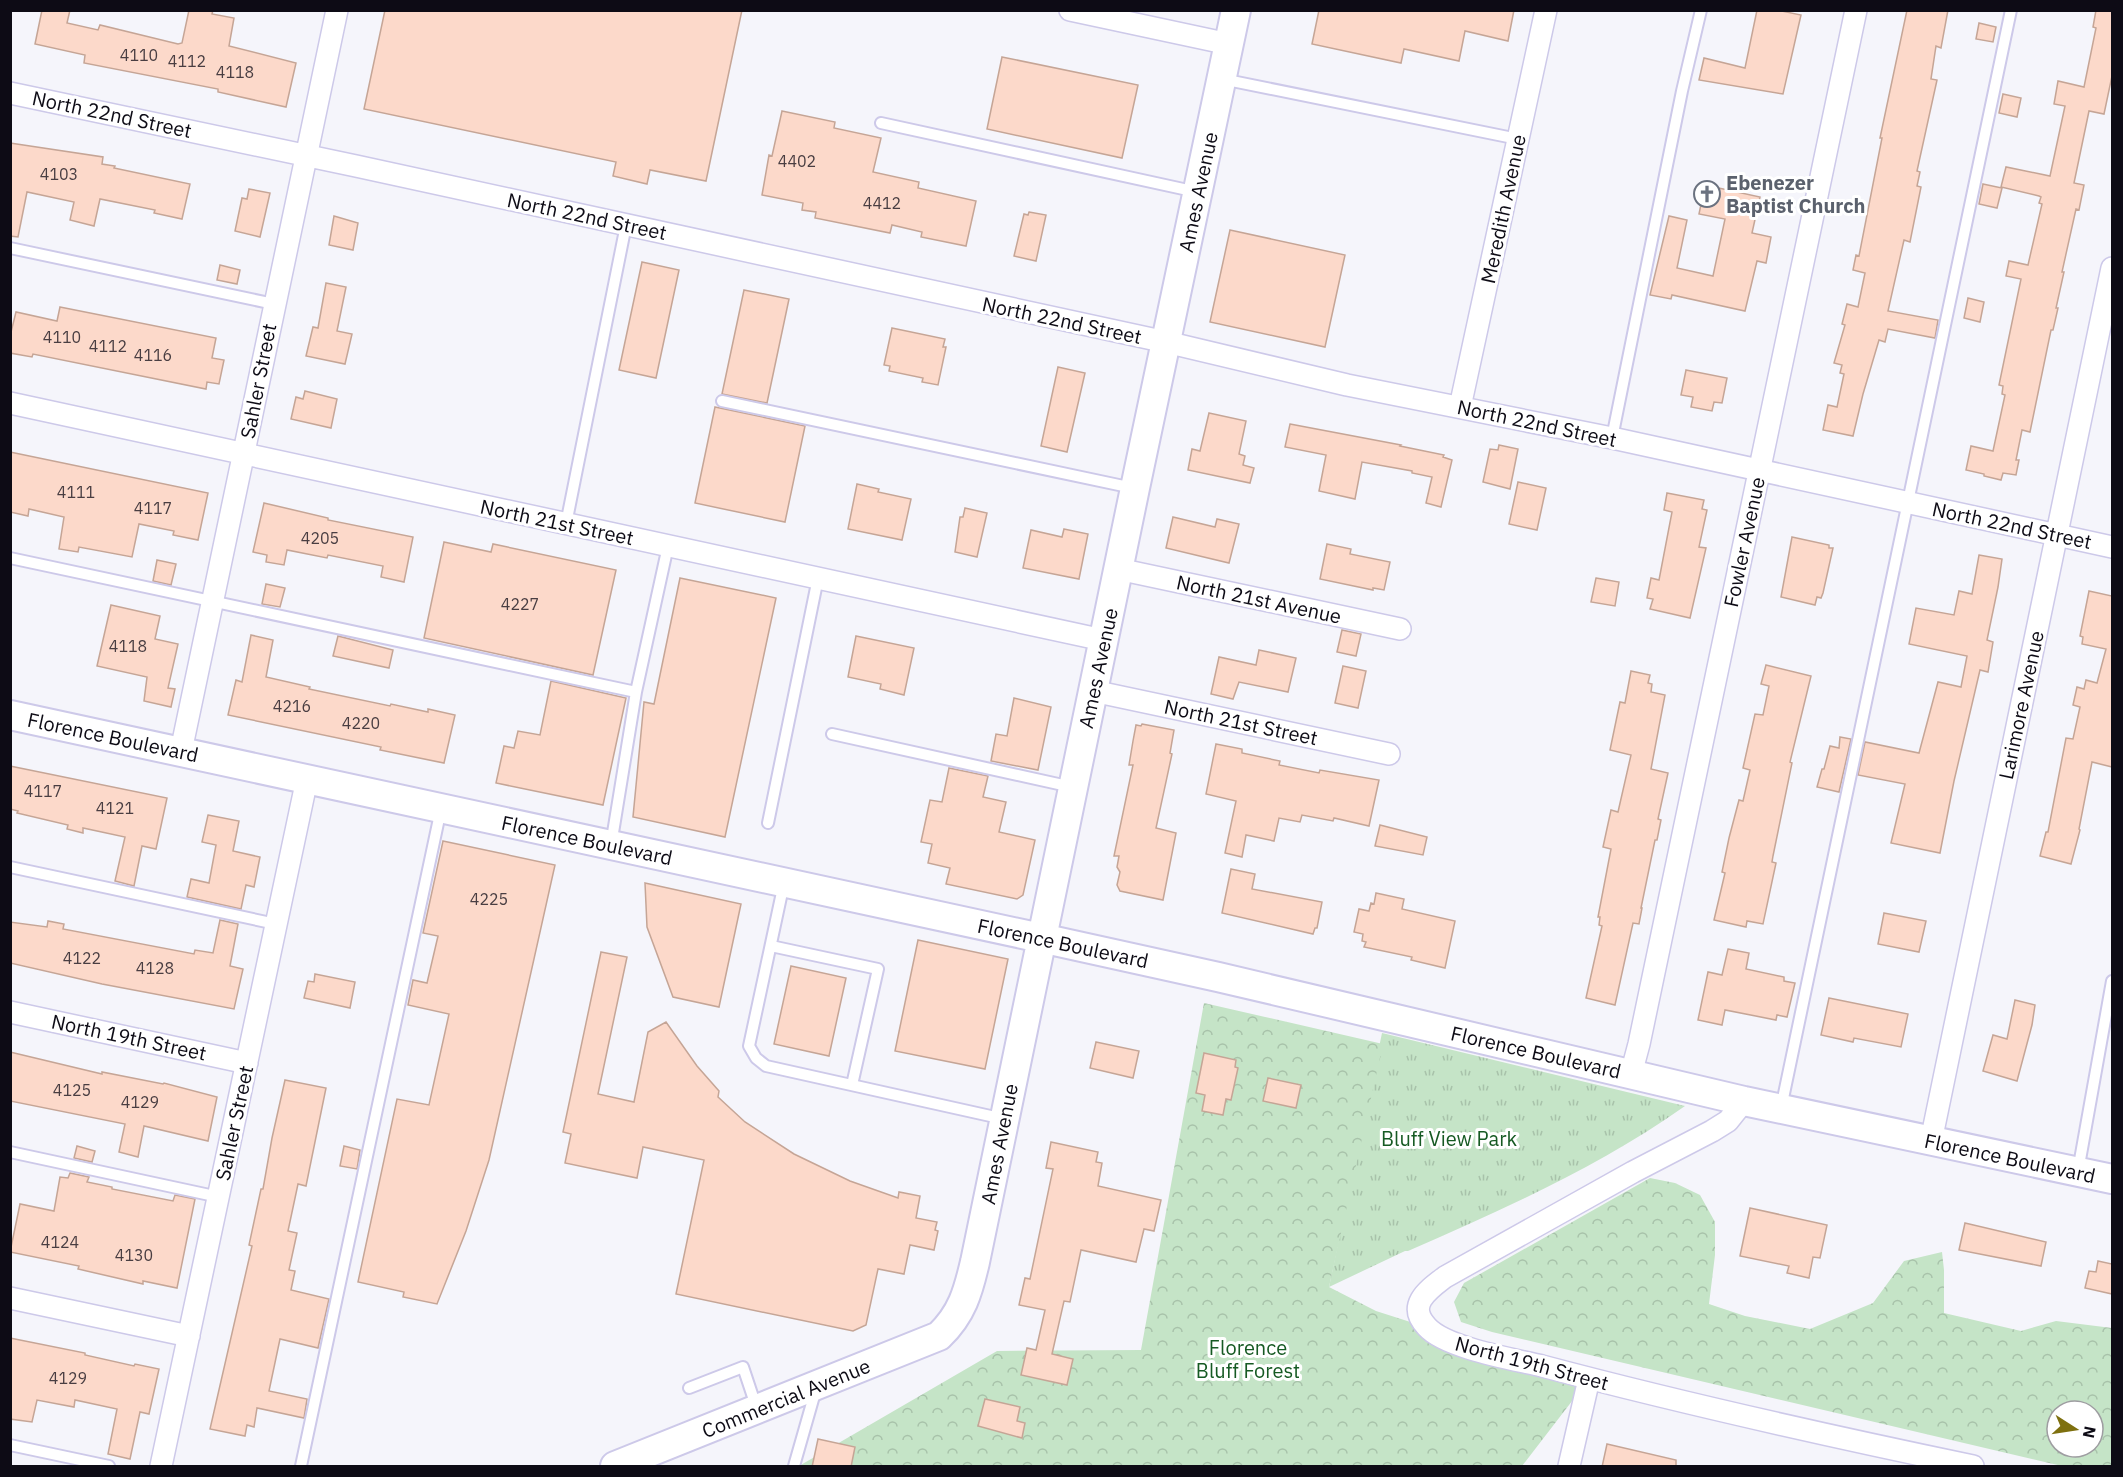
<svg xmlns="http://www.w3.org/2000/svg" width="2123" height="1477" font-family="'IBM Plex Sans',sans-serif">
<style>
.grass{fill:url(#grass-tufts)}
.forest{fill:url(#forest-crowns);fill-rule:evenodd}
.building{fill:#fcd9ca;stroke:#c5a596;stroke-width:1.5}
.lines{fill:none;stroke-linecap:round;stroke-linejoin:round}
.lane-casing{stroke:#cdc9e9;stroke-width:14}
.street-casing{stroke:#cdc9e9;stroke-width:24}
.secondary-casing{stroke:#cdc9e9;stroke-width:32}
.lane{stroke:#fff;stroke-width:10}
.street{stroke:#fff;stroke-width:21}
.secondary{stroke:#fff;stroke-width:28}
.labels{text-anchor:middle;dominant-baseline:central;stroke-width:6;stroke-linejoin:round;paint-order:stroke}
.number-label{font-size:16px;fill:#493e42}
.street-label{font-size:20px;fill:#0d0b15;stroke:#fff}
.worship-label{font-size:20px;font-weight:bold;fill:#5b616d;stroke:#fff;text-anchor:start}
.park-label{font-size:20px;fill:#165a23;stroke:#fff}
</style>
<defs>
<pattern id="grass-tufts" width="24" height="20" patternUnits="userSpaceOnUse" patternTransform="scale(1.5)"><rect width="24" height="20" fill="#c5e4c7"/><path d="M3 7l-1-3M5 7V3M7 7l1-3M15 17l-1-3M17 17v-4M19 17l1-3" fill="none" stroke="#a8c2aa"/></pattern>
<pattern id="forest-crowns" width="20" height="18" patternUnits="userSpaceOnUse" patternTransform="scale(1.5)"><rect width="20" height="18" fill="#c5e4c7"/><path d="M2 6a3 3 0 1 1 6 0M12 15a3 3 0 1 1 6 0" fill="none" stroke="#a8c2aa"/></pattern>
</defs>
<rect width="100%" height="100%" fill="#f5f5fb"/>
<!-- grass -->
<path class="grass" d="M1382,1033l303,73c-86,61 -181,103 -277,145h-3l-76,36z"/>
<!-- forest -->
<path class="forest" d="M1204,1003l179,41 -54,243 47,24 213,68 -67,87h-723l198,-115 144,-1z
M1650,1178l25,5 25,12 15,27v33l-6,49 36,12 65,13 63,-26 31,-42 38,-9 2,18v43l77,18 35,-10 56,7v138h-50l-570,-134 -31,-10 -7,-20 10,-19zM2057,1411h36v36h-36z"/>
<!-- building -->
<path class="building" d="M42,10h28l-3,13 31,7 2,-5 78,19 4,-1 7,-33h24l-1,4 22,4 -5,28 67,17 -10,44 -68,-15v-3l-134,-26 1,-8 -50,-11z
M385,10h357l-36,171 -56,-11 -3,14 -34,-8 3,-14 -252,-53z
M1319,10h195l-6,31 -43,-10 -6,30 -55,-12 -3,14 -89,-19z
M1757,10h20l24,5 -18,79 -84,-14 5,-22 41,10z
M1907,10h41l-7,38 -5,-2 -5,33 6,1 -20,91 3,1 -3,14 4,1 -11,55 -6,-2 -16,71 50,9 -3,18 -47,-9 -3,13 -6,-2 -16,54 -10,42 -30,-6 5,-25 9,2 7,-33 -4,-1 2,-8 -8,-2 11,-38 -3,-1 5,-20 11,3 7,-34 -12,-3 3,-15 3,1 23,-118h-2z
M2096,10h16v66l-8,38 -15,-3 -15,72 10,2 -5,25 -3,-1 -14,63h2l-8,36h2l-5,22h-2l-21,102 -8,-2 -6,30h3l-3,15 -13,-2 -2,7 -17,-4v-2l-18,-4 5,-24 22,5 12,-56 -3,-1 1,-8 -4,-1 22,-106 -15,-3 3,-15 19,4 14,-61 -3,-1 2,-6 -2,-1 -38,-9 5,-20 44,9 15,-70 -11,-2 4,-23 26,6 12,-59 -3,-1z
M1979,23l17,4 -3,15 -17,-3z
M1002,57l136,28 -16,73 -135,-29z
M2003,94l18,4 -4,19 -18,-4z
M782,111l53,11 -1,6 47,10 -8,34 46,10 -1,6 58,13 -10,45 -45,-9 1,-5 -30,-7 -2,8 -75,-15 1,-6 -14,-2 1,-7 -41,-8 7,-40 3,1z
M10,143l93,14 -1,7 13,2 -1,2 76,16 -8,35 -28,-6 1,-3 -55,-11 -6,27 -24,-6 4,-18 -47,-10 -9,45 -8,-1z
M1983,184l19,4 -5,20 -18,-4z
M1705,185l55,12 -8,36 19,4 -5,26 -9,-2 -12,50 -73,-16 -1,4 -21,-4 19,-79 18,4 -10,48 36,8 12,-57 -26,-5z
M249,189l21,4 -10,44 -25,-6 7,-33 5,1z
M1029,212l17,3 -10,46 -22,-5 10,-42 4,1z
M334,216l24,7 -5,27 -24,-5z
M1230,230l115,25 -20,92 -115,-25z
M642,262l37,8 -23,108 -37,-8z
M220,265l20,5 -3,14 -20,-4z
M326,283l20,4 -9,44 15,3 -7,30 -39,-8 7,-29 5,1z
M744,290l45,9 -22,104 -45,-9z
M1968,298l16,4 -4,20 -16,-4z
M60,307l156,31 -4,20 12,2 -5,24 -12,-2 -1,7 -173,-35 -1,3 -22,-4v-17l6,-24 41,9z
M892,328l53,11 -2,8h3l-8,38 -16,-3 1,-4 -34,-7 1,-5 -6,-1z
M1058,367l27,6 -18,79 -26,-6z
M1686,370l41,8 -5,25 -8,-1 -2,9 -21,-4 2,-10 -12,-2z
M305,391l32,8 -6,29 -40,-9 5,-22 7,2z
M715,407l90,19 -20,96 -90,-19z
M1209,413l37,8 -7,33 6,2 -2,9 11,3 -4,15 -62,-13 4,-21 8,2z
M1290,424l111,21 -1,1 44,9 -1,2 9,3 -11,47 -15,-4 6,-26 -20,-4v-2l-50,-9 -7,37 -36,-8 7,-36 -41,-8z
M1499,445l19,4 -8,40 -27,-7 7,-33 8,1z
M10,452l198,41 -10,47 -25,-5 1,-4 -35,-7 -7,33 -53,-10 -1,5 -19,-3 5,-32 -35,-8 -1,7 -18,-4z
M1518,482l28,6 -9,42 -28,-6z
M857,484l22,5 -1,3 33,7 -9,41 -54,-11z
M1667,493l37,7 -2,9 5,1 -8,37 7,1 -16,70 -40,-9 3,-10 -6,-1 4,-20 8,2 13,-68 -8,-2z
M264,503l64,15v2l85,17 -9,45 -23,-5 2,-11 -55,-11 -1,3 -40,-8 -3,15 -18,-3 1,-7 -14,-3z
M965,508l22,5 -10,44 -22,-5 5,-35h3z
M1173,517l42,10 2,-8 22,5 -10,39 -63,-15z
M1064,529l24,5 -9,45 -56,-11 8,-38 31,7z
M1792,537l37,8v3h4l-10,45 -2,5 -4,-1 -2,8 -34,-8z
M444,542l47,10 2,-8 123,26 -23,105 -169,-37z
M1327,544l24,5 -1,5 40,8 -6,28 -11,-2v2l-53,-11z
M1979,555l23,4 -4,28 -11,53 6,2 -5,30 -8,-2 -26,111 -14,72 -49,-10 14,-59 -47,-9 7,-33 54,11 19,-71 23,5 6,-31 -58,-12 7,-36 38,7 5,-24 13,3z
M157,560l19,4 -5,21 -18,-4z
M680,578l96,20 -51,239 -92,-20 11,-115 10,2z
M1596,578l23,4 -4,24 -24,-4z
M266,584l19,4 -5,19 -18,-3z
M2089,591l23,5v171l-20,-5 -13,67 1,1 -9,34 -31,-8 6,-24h2l18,-94 7,1 7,-32 -7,-2 4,-18 7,2 2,-9 11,3 9,-34 -24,-5 1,-7 -3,-1z
M111,605l49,11 -5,23 23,5 -10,44 7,1 -4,18 -27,-6 3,-24 -50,-11z
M1342,630l19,4 -5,22 -19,-4z
M251,635l22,5 -7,37 44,10 -1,2 81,17 1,-2 37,8v-3l27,6 -11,48 -64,-13 1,-3 -153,-32 8,-35 6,2z
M338,636l55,14 -4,18 -56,-12z
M856,636l58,12 -10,47 -24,-6 1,-5 -33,-7z
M1259,650l37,8 -8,34 -49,-10 -6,17 -22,-5 8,-37 37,8z
M1766,665l45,11 -21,86 2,1 -19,93 -1,6 4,1 -13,61 -16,-3 -1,6 -32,-7 11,-47 -3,-1 7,-34 10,-38 4,1 7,-31 -7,-2 12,-54 8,1 6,-29 -8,-2z
M1343,666l23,5 -8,37 -23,-5z
M1631,671l19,4 -2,8 4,1 -1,8 14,3 -14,74 17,4 -10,46 3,1 -4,20h-2l-14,68h1l-3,16 -6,-1 -18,82 -29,-7 16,-72 -3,-1 1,-8h-2l13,-68 -8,-2 8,-37 7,2 13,-57 -21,-5 10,-48 5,1z
M551,681l75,17 -23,107 -107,-22 8,-37 10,2 4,-17 22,4z
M1014,698l37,9 -13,63 -47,-9 5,-27 11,2z
M1142,724l32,6 -4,23 2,1 -16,74 20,5 -13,67 -43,-9 -3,-6 3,-13 -3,-5 2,-11h-5l19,-91h-4l4,-24 3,-16 5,1z
M1840,737l11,2 -12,53 -22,-5 5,-18h2l6,-23 9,2z
M1216,744l26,5v4l38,8 -1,4 40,8 1,-3 59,10 -10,46 -35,-8 -1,3 -31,-6 -2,7 -21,-4 -5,23 -28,-6 -4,22 -17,-4 11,-52 -30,-7z
M10,766l157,32 -11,51 -14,-3 -8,40 -19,-5 10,-44 -42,-9v5l-16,-4 1,-4 -51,-12 1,-2 -8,-2z
M949,768l39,8 -5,21 23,5 -7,30 36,8 -12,55 -6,4 -71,-15 4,-16 -22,-5 4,-19 -11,-2 9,-42 12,2z
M208,815l31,6 -6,30 27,6 -6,30 -8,-2 -5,24 -54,-12 4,-18 18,4 7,-38 -14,-3z
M1380,825l47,12 -4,18 -48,-9z
M443,841l112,24 -66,295 -23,71 -29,73 -34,-7 1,-5 -46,-10 39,-183 32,6 20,-91 -41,-9 5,-25 14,3 11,-47 -15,-3z
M1231,869l24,5 -3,15 70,13 -5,26h-2l-2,6 -91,-21z
M645,883l96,21 -22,103 -46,-10 -26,-70z
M1376,893l28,6 -2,10 53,12 -10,47 -34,-8 1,-3 -48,-10 2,-5 -4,-1 1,-7 -9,-2 5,-23 10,2 2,-8 3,1z
M1884,913l42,8 -7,31 -41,-8z
M220,920l18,4 -8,42 13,3 -9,40 -132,-25 -92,-21v-41l37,5 1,-6 16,3 -1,5 131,25 1,-4 18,3z
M918,940l90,19 -23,110 -90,-18z
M1728,949l21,4 -3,16 38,8v4l11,2 -8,34 -10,-2 -1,5 -51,-10 -3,15 -24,-5 10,-48 14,3z
M601,952l26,5 -29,137 36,8 14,-70 18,-10 31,44 22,25 -1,6 27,25 49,32 56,27 48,17 1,-6 21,4 -4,22 21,4 -2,8 3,1 -4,19 -24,-5 -6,29 -26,-5 -12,56 -13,6 -177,-37 28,-134 -61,-13 -6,31 -72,-15 6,-29 -8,-2z
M791,966l55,12 -17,78 -55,-12z
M315,974l40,8 -5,26 -46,-10 4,-17 6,1z
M1829,998l79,16 -7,33 -47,-9 -1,4 -32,-7z
M2015,1000l20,5 -3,20 -15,56 -34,-10 10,-36 14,4z
M1096,1042l43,9 -6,27 -43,-10z
M10,1052l92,22v-2l61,12 1,-1 53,14 -9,44 -64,-15 -6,31 -19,-5 6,-28 -115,-23z
M1204,1053l32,7 -1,7 3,1 -7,32 -5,-1 -3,16 -21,-4 3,-16 -9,-2z
M1268,1078l33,7 -5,23 -33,-7z
M285,1080l41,8 -20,98 -8,-2 -10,47 9,2 -8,37 6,1 -4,19 38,9 -11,49 -38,-9 -11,52 38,8 -3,19 -47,-10 -3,19 -7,-2 -2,11 -35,-7 42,-183 -3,-1 12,-56h2l9,-51z
M1051,1142l47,10 -2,10 6,1 -4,23 63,14 -7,31 -10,-2 -8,33 -55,-12 -11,52 -6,-1 -12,53 21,5 -6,26 -46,-10 6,-27 9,2 9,-40 -26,-5 6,-27 5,1 23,-110 -7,-1z
M77,1146l18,5 -3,11 -18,-4z
M344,1146l16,4 -3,19 -17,-3z
M70,1173l19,4 -2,5 25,5v2l61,12 2,-6 20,4 -18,89 -34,-7v3l-65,-15 1,-3 -69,-14 10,-48 34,7 6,-34 8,1z
M1750,1208l77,17 -7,33 -7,-1 -4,21 -22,-5 2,-7 -49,-10z
M1965,1223l81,19 -5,24 -82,-16z
M2098,1261l14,3v30l-27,-6 4,-17 7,1z
M10,1338l75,15v2l49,11 1,-2 24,5 -10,45 -9,-2 -10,47 -22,-5 9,-45 -42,-9 -1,7 -37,-7 -5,22 -22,-3z
M985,1399l35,8 -3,14 8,2 -3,15 -44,-12z
M818,1439l37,8 -4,20h-39z
M1607,1444l69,16v7h-74z"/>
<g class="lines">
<defs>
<path id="lane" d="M1222,79l296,60
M881,123l316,69
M10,248l264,56
M722,401l411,87
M1612,438l70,-347 19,-81
M566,524l60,-299
M10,558l626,134
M832,734l240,53
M768,823l50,-245
M611,845l25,-153 32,-146
M10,867l266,57
M784,883l-35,163 7,12 10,8 238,53
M771,946l107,23 -26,116
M1781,1108l230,-1098
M10,1152l209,45
M2078,1171l34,-190
M689,1388l54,-21 14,42
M10,1445l99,21
M301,1466l140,-657
M794,1466l22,-77"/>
<path id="street" d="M1070,10l159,34
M10,93l346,73 810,176 181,43 265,53 500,109
M10,403l1093,237
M1460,407l86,-397
M1118,569l282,60
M1093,691l296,63
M181,751l156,-741
M10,1012l237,51
M1631,1074l8,-30 217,-1034
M1744,1101l-16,20 -16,10 -79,41 -188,105c-17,13 -39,28 -18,50 19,21 86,32 115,39 143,38 287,70 431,100
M1931,1141l181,-873
M10,1298l179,38
M161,1466l146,-687
M1569,1466l20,-87"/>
<path id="secondary" d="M10,715l1031,223 177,39 526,124 368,78
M615,1466l324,-130c23,-22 29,-44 36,-74l160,-774 101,-478"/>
</defs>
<!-- lane casing -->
<use href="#lane" class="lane-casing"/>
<!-- street casing -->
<use href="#street" class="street-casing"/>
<!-- secondary casing -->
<use href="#secondary" class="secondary-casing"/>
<!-- lane -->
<use href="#lane" class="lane"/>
<!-- street -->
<use href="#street" class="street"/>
<!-- secondary -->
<use href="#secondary" class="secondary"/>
</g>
<!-- icons -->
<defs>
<symbol id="church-ring" viewBox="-11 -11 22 22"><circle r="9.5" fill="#fff" stroke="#6b7280" stroke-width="1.5"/><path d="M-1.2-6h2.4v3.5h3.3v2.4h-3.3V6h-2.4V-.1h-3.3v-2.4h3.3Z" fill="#6b7280"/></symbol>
</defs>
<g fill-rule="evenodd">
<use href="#church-ring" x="1692" y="179" width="30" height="30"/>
</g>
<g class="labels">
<!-- number labels -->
<g class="number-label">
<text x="139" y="55">4110</text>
<text x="187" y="61">4112</text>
<text x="235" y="72">4118</text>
<text x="797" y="161">4402</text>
<text x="59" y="174">4103</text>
<text x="882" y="203">4412</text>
<text x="62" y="337">4110</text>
<text x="108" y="346">4112</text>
<text x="153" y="355">4116</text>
<text x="76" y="492">4111</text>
<text x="153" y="508">4117</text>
<text x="320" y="538">4205</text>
<text x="520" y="604">4227</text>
<text x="128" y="646">4118</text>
<text x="292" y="706">4216</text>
<text x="361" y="723">4220</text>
<text x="43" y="791">4117</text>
<text x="115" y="808">4121</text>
<text x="489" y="899">4225</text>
<text x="82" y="958">4122</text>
<text x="155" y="968">4128</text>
<text x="72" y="1090">4125</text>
<text x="140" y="1102">4129</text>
<text x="60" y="1242">4124</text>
<text x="134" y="1255">4130</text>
<text x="68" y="1378">4129</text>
</g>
<!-- street labels -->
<g class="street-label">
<text transform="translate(112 114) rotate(12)">North 22nd Street</text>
<text transform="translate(1198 192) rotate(-78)">Ames Avenue</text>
<text transform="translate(1503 209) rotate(-78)">Meredith Avenue</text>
<text transform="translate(587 216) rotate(12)">North 22nd Street</text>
<text transform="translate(1062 320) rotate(12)">North 22nd Street</text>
<text transform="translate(258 381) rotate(-79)">Sahler Street</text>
<text transform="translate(1537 423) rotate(12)">North 22nd Street</text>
<text transform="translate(557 522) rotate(12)">North 21st Street</text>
<text transform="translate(2012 525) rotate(12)">North 22nd Street</text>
<text transform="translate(1744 542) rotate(-78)">Fowler Avenue</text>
<text transform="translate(1259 599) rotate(12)">North 21st Avenue</text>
<text transform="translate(1098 668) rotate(-78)">Ames Avenue</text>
<text transform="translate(2021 705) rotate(-78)">Larimore Avenue</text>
<text transform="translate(1241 722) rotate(12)">North 21st Street</text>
<text transform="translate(113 737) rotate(12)">Florence Boulevard</text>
<text transform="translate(587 840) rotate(12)">Florence Boulevard</text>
<text transform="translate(1063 943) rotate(12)">Florence Boulevard</text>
<text transform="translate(129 1037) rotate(12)">North 19th Street</text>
<text transform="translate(1536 1052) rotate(13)">Florence Boulevard</text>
<text transform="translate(234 1123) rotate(-78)">Sahler Street</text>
<text transform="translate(999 1144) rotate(-79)">Ames Avenue</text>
<text transform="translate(2010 1158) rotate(12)">Florence Boulevard</text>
<text transform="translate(1532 1363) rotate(15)">North 19th Street</text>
<text transform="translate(786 1398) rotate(-22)">Commercial Avenue</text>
</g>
<!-- worship labels -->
<g class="worship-label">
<text x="1726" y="182">Ebenezer<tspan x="1726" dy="23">Baptist Church</tspan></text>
</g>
<!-- park labels -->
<g class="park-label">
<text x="1449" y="1138">Bluff View Park</text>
<text x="1248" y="1347">Florence<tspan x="1248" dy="23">Bluff Forest</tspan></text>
</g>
</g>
<!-- border -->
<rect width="2123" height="1477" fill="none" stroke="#0d0b15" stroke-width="24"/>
<!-- north arrow -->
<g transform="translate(2075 1429) rotate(102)"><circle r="28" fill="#ffffff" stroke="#9e9da1" stroke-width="1.5"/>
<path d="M0-4.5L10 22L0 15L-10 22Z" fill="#7e700f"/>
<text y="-9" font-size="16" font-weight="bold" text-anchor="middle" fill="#0d0b15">N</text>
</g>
</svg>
